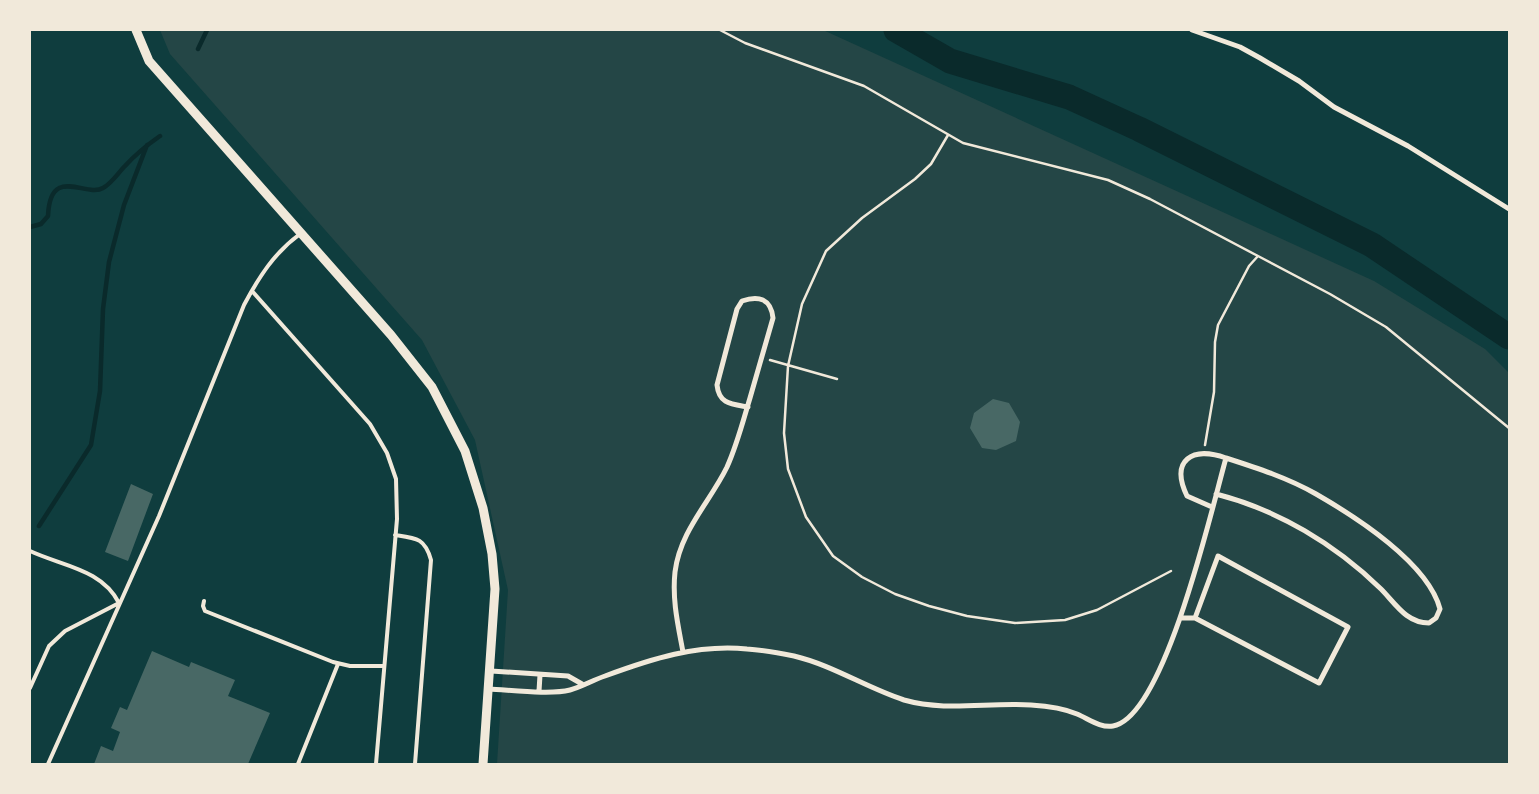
<svg xmlns="http://www.w3.org/2000/svg" width="1539" height="794" font-family="'Fira Sans Condensed',sans-serif">
<style>
.green{fill:#244646}
.lines{fill:none;stroke-linecap:round;stroke-linejoin:round}
.stream{stroke:#0a2a2b;stroke-width:4.5}
.river{stroke:#0a2a2b;stroke-width:25}
.building{fill:#486865}
.path{stroke:#f1e9da;stroke-width:2.5}
.service{stroke:#f1e9da;stroke-width:4}
.minor{stroke:#f1e9da;stroke-width:5}
.tertiary{stroke:#f1e9da;stroke-width:9}
</style>
<rect width="100%" height="100%" fill="#0f3d3e"/>
<!-- green -->
<path class="green" d="M160,30h663l551,251 111,68 24,24v391h-1012l11,-174 -33,-150 -53,-100 -252,-286z"/>
<g class="lines">
<!-- stream -->
<path class="stream" d="M198,49l9,-19
M30,227l11,-3 7,-8c2,-52 38,-18 55,-28 9,-5 15,-15 22,-22 10,-11 22,-21 35,-30
M39,526l52,-81 9,-54 3,-82 6,-47 15,-57 23,-60"/>
<!-- river -->
<path class="river" d="M896,30l54,31 119,36 70,32 233,116 137,92"/>
</g>
<!-- building -->
<path class="building" d="M993,399l16,4 11,19 -4,19 -20,9 -14,-2 -12,-20 4,-15z
M131,484l22,10 -25,67 -23,-9z
M152,651l37,16 2,-5 44,18 -7,16 42,17 -22,51h-154l7,-18 12,5 7,-19 -9,-4 9,-21 7,3z"/>
<g class="lines">
<!-- path -->
<path class="path" d="M720,30l25,13 119,43 99,57 145,37 42,19 108,57 -9,10 -31,59 -3,17 -1,50 -9,53
M948,135l-17,29 -16,15 -53,39 -36,33 -24,53 -14,62 -4,67 4,36 18,48 27,39 29,21 33,17 34,12 38,10 48,7 50,-3 32,-10 74,-39
M1258,256l72,38 56,33 123,101
M770,360l67,19"/>
<!-- service -->
<path class="service" d="M252,291l118,133 17,29 9,26 1,40 -21,245
M395,535c21,3 30,3 36,25l-16,204
M30,551c32,15 72,18 89,52
M204,601l-1,5 2,5 128,51 17,4h33
M30,688l19,-42 16,-15 54,-28
M48,764l111,-248 85,-211c15,-28 30,-52 56,-71
M298,764l40,-100"/>
<!-- minor -->
<path class="minor" d="M1192,30l48,17 20,11 39,23 35,26 74,39 101,63
M1212,507l-25,-11c-17,-36 5,-50 39,-38
M1181,618h14l124,65 29,-56 -130,-71 -23,62
M683,652c-5,-27 -11,-52 -8,-80 5,-41 35,-70 52,-105 10,-22 16,-46 23,-69l23,-80c-2,-19 -14,-23 -31,-17l-5,8 -20,76c2,19 14,19 31,22
M491,671l77,5 14,8
M489,689c22,1 61,6 81,1 11,-3 23,-10 35,-14 46,-17 92,-32 142,-27 16,1 32,4 47,7 38,9 73,32 110,44 42,12 84,2 127,5 16,1 32,3 46,9 12,5 23,14 36,12 52,-9 99,-219 113,-268 31,10 62,20 90,36 40,23 112,69 124,115l-4,9 -7,5c-23,0 -34,-20 -48,-34 -46,-45 -103,-79 -165,-95
M539,691l1,-16"/>
<!-- tertiary -->
<path class="tertiary" d="M136,30l13,31 242,274 41,52 33,64 18,57 9,46 3,35 -12,175"/>
</g>
<!-- border -->
<rect width="1539" height="794" fill="none" stroke="#f1e9da" stroke-width="62"/>
</svg>
